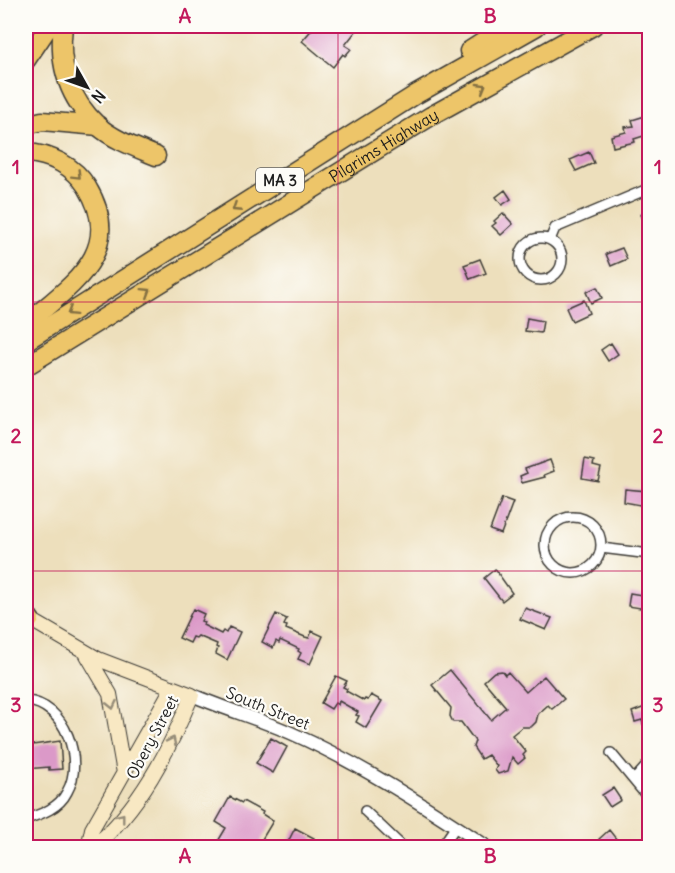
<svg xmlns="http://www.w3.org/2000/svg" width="675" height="873" font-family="Delius,sans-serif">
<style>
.building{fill:#db99c8}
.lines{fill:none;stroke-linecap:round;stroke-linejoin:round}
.minor-casing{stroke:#3b3934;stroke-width:12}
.tertiary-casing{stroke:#3b3934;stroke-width:15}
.secondary-casing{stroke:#3b3934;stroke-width:16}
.motorway-casing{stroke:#3b3934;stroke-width:21}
.minor{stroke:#fff;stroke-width:9}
.tertiary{stroke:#fff;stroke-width:12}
.secondary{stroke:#f8e8c3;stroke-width:14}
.motorway{stroke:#edc569;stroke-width:18}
.oneway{stroke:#847042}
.oneway2{stroke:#958c78}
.grid{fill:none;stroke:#c2185b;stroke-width:1.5;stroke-opacity:0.55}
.labels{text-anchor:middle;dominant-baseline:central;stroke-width:4.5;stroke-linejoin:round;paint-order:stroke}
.shield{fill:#fdfcf7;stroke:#605f5e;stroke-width:1.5}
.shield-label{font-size:15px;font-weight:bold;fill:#1c1c1c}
.street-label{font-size:16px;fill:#1c1c1c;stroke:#fdfcf7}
.neatline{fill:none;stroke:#c2185b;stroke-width:2}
.grid-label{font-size:20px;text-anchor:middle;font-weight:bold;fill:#c2185b}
</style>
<rect width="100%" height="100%" fill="#fdfcf7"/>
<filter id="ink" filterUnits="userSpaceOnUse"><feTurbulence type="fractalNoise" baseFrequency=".0167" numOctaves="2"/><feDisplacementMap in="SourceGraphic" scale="12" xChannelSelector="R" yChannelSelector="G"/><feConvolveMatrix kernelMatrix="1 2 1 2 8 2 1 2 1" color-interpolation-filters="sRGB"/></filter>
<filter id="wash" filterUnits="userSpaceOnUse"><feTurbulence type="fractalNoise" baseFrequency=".008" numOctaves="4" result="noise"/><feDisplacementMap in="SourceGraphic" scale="24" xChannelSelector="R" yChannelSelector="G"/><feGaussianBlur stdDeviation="1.35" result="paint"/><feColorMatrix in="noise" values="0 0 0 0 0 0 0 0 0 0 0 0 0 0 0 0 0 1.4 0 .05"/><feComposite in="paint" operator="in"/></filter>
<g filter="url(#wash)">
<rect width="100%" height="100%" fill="#eddfbc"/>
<g id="blocks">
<!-- building -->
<path class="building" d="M315,26h35l6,5 -11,14 6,4 -6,7 -2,-2 -10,13 -31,-26z
M645,116l5,18 -16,5 1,3 -22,5 -2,-11 15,-4 -1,-5 9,-1 -2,-6z
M589,152l5,11 -18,8 -6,-11z
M505,190l6,9 -9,6 -6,-8z
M650,211v26l-10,-22z
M503,213l10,11 -12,11 -9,-9 4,-3 -2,-2z
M622,248l5,11 -16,7 -5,-12z
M480,259l6,14 -16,6 -6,-14z
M597,287l5,11 -11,5 -5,-11z
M584,300l5,13 -17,8 -6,-13z
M527,318l16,3 -2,12 -16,-2z
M611,343l7,11 -10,7 -7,-11z
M585,459l9,2 -1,5 8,2 -3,13 -16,-3z
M550,460l4,11 -10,4 1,2 -23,6 -2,-7 7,-3 -2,-4z
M625,489l22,2 -1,15 -22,-4z
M502,498l11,4 -12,32 -11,-4z
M495,569l17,24 -10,8 -18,-23z
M630,593l18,3 -2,13 -18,-3z
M525,608l27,10 -6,12 -26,-11z
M193,609l11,5 -3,7 3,1 -1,3 18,9 2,-3 3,2 3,-6 11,5 -13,28 -11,-6 2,-6 -2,-1 1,-3 -19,-8 -2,2 -3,-1 -3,6 -11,-5z
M276,614l11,5 -3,6 3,1 -1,3 19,8 4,1 3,-7 11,5 -13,28 -12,-5 3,-6 -3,-2 1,-2 -19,-9 -1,3 -3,-2 -3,7 -11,-6z
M450,670l41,50 15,-13 -22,-26 10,-9 8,-1 3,4 3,-3 18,20 18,-16 20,23 -12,10 -4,-4 -10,9 -2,8 -5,5h-9l-10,8 14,17 -3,3 2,3 -7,6 -6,-7 -4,14 -10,3 -3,-4 2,-4 -9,-11 -7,4 -8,-12 2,-6 -14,-19h-8l-3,-6 1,-8 -19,-23z
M336,676l11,5 -4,6 4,2 -1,2 18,10 1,-2 3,1 3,-5 11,6 -16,27 -10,-6 3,-6 -3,-1 2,-3 -19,-11 -1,4 -3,-2 -4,6 -10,-6z
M650,705v17l-7,2 -1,-4 -7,2 -3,-10z
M271,738l16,9 -14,26 -17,-10z
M60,741l2,28 -13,1v-3l-23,2v-23z
M613,788l8,12 -11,7 -8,-12z
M230,797l12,6 1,-2 20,11 -1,2 11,7 -15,25 -11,-3 -3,5h-30l12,-20 -10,-6z
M295,828l19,10 -6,10h-23z
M609,830l8,10 -11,8 -7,-9z"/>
</g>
</g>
<g filter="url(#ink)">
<use href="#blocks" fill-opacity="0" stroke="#3b3934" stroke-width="1.5"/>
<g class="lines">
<defs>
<path id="minor" d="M520 259a21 21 0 1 1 42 0a21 21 0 1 1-42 0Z
M550,240l5,-12 95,-40
M545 545a28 28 0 1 1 56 0a28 28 0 1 1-56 0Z
M601,548l49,6
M26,701c39,2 59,60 41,91 -8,16 -25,22 -41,27
M611,753l39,47
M634,780l16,-18
M365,811l39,37
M441,848l15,-22"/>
<path id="tertiary" d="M192,695c33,14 67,24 99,38 70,31 134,73 198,115"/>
<path id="secondary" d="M26,617l72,42 94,36c-23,55 -52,114 -100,153
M87,655l23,39 14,79
M88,848l4,-19 80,-141"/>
<g id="motorway">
<path d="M63,26c-5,39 5,72 35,100 16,14 39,22 58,30"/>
<path d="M469,51l39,-25"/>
<path d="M26,60l23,-34"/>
<path d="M26,125l16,-4 57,5"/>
<path d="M26,153c24,1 48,13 61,34 40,66 -18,99 -61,137"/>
<path d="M26,341l389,-246 122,-69"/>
<path id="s1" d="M26,366l405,-250 162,-90"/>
<path d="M26,619h4"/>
</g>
</defs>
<!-- minor casing -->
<use href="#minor" class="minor-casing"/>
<!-- tertiary casing -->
<use href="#tertiary" class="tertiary-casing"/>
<!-- secondary casing -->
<use href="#secondary" class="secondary-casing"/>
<!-- motorway casing -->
<use href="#motorway" class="motorway-casing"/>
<!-- minor -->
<use href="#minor" class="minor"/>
<!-- tertiary -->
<use href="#tertiary" class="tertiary"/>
<!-- secondary -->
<use href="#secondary" class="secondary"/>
<!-- motorway -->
<use href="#motorway" class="motorway"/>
</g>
<!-- one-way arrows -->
<defs><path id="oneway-chevron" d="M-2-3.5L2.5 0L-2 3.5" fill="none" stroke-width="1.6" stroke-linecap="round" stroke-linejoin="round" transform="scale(1.5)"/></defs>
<g class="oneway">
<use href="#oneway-chevron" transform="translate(482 87) rotate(-30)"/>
<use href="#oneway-chevron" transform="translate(77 175) rotate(45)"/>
<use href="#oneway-chevron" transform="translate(236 208) rotate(147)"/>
<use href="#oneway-chevron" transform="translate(147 292) rotate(-32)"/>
<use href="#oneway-chevron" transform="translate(71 312) rotate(148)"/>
</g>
<g class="oneway2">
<use href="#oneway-chevron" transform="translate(112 705) rotate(77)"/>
<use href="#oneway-chevron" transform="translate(172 741) rotate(-64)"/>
<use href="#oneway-chevron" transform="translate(121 817) rotate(-52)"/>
</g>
</g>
<!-- grid -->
<path class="grid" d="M338,26v822M26,302h624M26,571h624"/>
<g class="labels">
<!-- shield labels -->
<rect class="shield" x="256" y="168" width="48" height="24" rx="4.5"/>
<g class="shield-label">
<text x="280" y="180">MA 3</text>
</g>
<!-- street labels -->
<g class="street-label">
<text stroke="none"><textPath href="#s1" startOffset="420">Pilgrims Highway</textPath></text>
<text transform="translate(268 708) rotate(22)">South Street</text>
<text transform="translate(152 737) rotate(-62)">Obery Street</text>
</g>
</g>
<!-- margin -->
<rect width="675" height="873" fill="none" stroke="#fdfcf7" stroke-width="66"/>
<!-- north arrow -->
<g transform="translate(87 87) rotate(130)" stroke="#fdfcf7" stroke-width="4.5" paint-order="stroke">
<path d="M0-4.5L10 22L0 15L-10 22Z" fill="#1c1c1c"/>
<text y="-9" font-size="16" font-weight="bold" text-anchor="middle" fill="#1c1c1c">N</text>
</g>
<rect x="33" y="33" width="609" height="807" class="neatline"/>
<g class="grid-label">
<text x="185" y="23">A</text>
<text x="490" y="23">B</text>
<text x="16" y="174">1</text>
<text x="658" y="174">1</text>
<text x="16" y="443">2</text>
<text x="658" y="443">2</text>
<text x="16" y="712">3</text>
<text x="658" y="712">3</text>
<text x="185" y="863">A</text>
<text x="490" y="863">B</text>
</g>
</svg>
